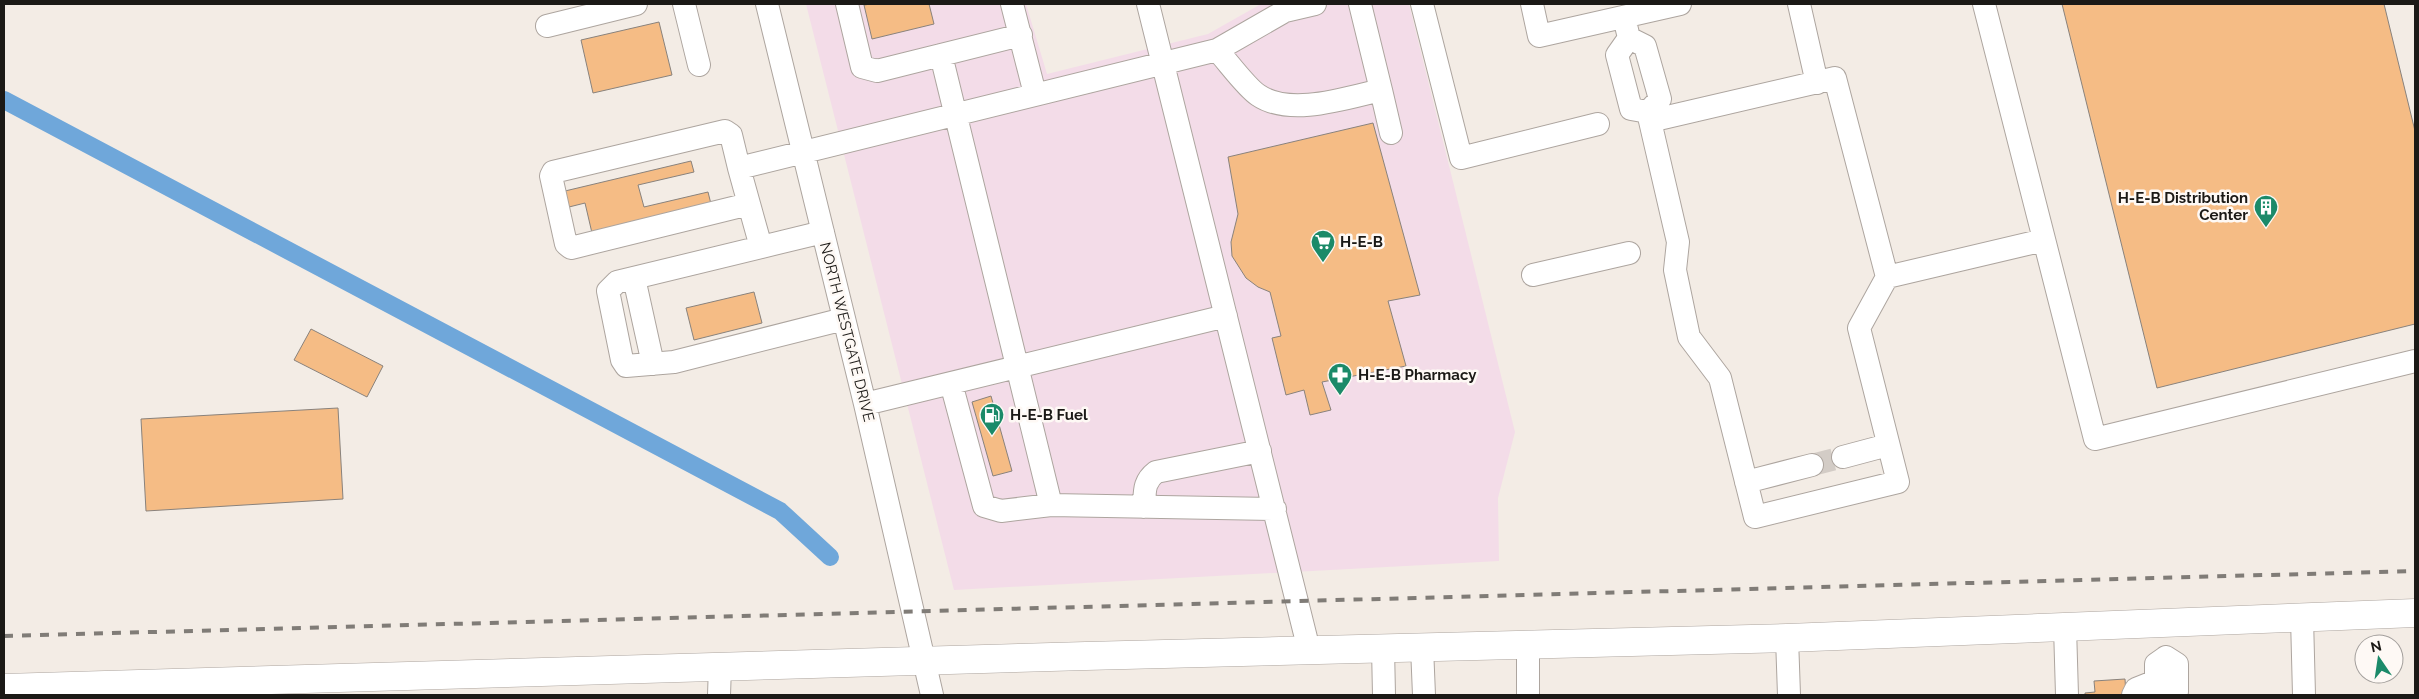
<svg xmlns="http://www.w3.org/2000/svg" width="2419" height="699" font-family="Raleway,sans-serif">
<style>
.commercial{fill:#f3dce8}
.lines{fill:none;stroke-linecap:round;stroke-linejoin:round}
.canal{stroke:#6fa7da;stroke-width:18}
.building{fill:#f5bc85;stroke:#89827c}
.minor-tunnel{stroke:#d3ccc6;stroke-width:22;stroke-dasharray:22 11;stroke-linecap:butt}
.minor-casing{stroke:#ada59f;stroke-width:24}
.major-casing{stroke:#ada59f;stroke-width:29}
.minor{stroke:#fff;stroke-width:22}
.major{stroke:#fff;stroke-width:28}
.rail{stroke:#807c77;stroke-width:4;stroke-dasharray:9 9;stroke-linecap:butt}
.labels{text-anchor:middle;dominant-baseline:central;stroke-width:5;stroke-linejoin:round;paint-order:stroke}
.poi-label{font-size:15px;font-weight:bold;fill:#1b1916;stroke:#fef9f5;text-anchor:start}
.street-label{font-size:15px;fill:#1b1916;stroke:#fef9f5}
</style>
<rect width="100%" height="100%" fill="#f3ece5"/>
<!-- commercial -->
<path class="commercial" d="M806,4h220l21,70 161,-40 53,-30h148l106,428 -17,66 1,63 -545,29z"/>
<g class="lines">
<!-- canal -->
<path class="canal" d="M4,100l776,411 50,46"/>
</g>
<!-- building -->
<path class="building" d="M871,4h58l5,20 -62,15 -8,-34z
M2062,4h322l31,127v193l-258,64z
M659,22l13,53 -79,18 -12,-53z
M1373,123l47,172 -32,6 18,65 -84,16 9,28 -21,5 -6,-25 -18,5 -14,-57 9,-2 -11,-44 -12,-5 -12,-9 -14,-22 -1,-14 7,-28 -10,-57z
M691,161l3,11 -56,13 6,22 64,-15 3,12 -119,29 -7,-30 -16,4 -4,-16z
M754,292l8,31 -68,17 -8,-32z
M311,329l72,37 -16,31 -73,-37z
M991,396l21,75 -19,5 -21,-74z
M338,408l5,91 -197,12 -5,-92z
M2125,679l1,16h-41v-2l10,-1 -1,-11z"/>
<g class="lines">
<!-- minor-tunnel -->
<path class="minor-tunnel" d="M1812,465l31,-8"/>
<defs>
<path id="minor" d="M684,4l15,61
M767,4l98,400 67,291
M847,4l15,63 15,4 144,-36
M1012,4l23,90
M1148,4l161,646
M1422,4l39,154 137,-34
M1532,4l7,32 141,-32
M1799,4l18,79
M1984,4l111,435 320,-78
M1624,17l5,21 16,8 15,53 -12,13
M547,26l89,-22
M1629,38l-12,17 14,54 17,3
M1217,50c11,12 29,37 41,45 32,22 88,3 123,-5l-21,-86
M941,55l110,450
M1381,90l10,43
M1648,112l2,9 28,121 -3,28 14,67 31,41 35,139 143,-35 -39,-154 28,-51 -52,-199 -185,43
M739,168l10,36 -178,44 -5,-4 -15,-68 2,-4 172,-41 6,4 8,33 478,-118 68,-39 30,-7
M749,204l12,43
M823,232l-206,50 -9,9 14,69 4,6 48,-4 170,-43
M1533,275l96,-22
M1887,277l157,-37
M634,278l19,86
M951,383l33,123 17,5 50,-6 224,4
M865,404l361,-88
M1843,457l45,-12
M1746,482l66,-17
M1144,507c1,-15 -1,-25 12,-35l104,-21
M2302,618l2,77
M2065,627l2,68
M1787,638l2,57
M1528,645v50
M1422,647l2,48
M1383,648l1,47
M2166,657l11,7v28l-6,3
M719,695l1,-29
M2133,695l3,-6 20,-8
M2162,695l-6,-3v-28l10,-7"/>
<path id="major" d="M4,688l1082,-32 701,-18 628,-25"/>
</defs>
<!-- minor casing -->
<use href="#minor" class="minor-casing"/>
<!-- major casing -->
<use href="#major" class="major-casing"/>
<!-- minor -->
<use href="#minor" class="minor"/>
<!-- major -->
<use href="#major" class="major"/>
<!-- rail -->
<path class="rail" d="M4,636l2411,-65"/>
</g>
<!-- icons -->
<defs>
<symbol id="building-pin" viewBox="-11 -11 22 30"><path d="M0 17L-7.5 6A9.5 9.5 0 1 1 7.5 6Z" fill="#1b8a69" stroke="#fef9f5"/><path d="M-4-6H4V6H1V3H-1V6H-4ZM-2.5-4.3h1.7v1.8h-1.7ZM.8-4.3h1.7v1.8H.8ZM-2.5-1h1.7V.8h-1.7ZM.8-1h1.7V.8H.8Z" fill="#fff"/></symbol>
<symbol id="supermarket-pin" viewBox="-11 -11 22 30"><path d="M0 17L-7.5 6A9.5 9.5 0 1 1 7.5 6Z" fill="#1b8a69" stroke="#fef9f5"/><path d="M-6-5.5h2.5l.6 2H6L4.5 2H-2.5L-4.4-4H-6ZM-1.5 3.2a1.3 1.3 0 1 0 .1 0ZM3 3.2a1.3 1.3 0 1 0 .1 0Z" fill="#fff"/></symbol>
<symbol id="pharmacy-pin" viewBox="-11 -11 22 30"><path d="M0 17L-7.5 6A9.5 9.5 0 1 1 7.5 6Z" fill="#1b8a69" stroke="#fef9f5"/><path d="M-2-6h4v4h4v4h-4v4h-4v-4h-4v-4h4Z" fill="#fff"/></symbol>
<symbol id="fuel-pin" viewBox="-11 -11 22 30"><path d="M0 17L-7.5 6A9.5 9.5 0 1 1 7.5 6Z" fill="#1b8a69" stroke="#fef9f5"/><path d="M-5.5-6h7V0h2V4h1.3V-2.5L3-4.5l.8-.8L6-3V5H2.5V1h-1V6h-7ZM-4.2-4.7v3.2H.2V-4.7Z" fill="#fff"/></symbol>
</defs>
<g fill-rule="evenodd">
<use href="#building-pin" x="2252" y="193" width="28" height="38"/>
<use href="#supermarket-pin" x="1309" y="228" width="28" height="38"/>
<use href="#pharmacy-pin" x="1326" y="361" width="28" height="38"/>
<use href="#fuel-pin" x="978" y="401" width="28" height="38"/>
</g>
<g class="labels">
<!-- poi labels -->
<g class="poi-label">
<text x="2248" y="198" text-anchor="end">H-E-B Distribution<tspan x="2248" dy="17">Center</tspan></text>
<text x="1340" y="242">H-E-B</text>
<text x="1358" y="375">H-E-B Pharmacy</text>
<text x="1010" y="415">H-E-B Fuel</text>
</g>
<!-- street labels -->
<g class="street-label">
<text transform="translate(847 332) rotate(76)">NORTH WESTGATE DRIVE</text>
</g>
</g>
<!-- border -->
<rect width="2419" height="699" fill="none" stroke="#1b1916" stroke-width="10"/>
<!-- north arrow -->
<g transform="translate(2379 659) rotate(347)"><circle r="24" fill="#fef9f5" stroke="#a39f9c"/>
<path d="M0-4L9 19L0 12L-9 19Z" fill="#1b8a69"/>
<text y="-8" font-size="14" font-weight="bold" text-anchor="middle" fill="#1b1916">N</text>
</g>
</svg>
